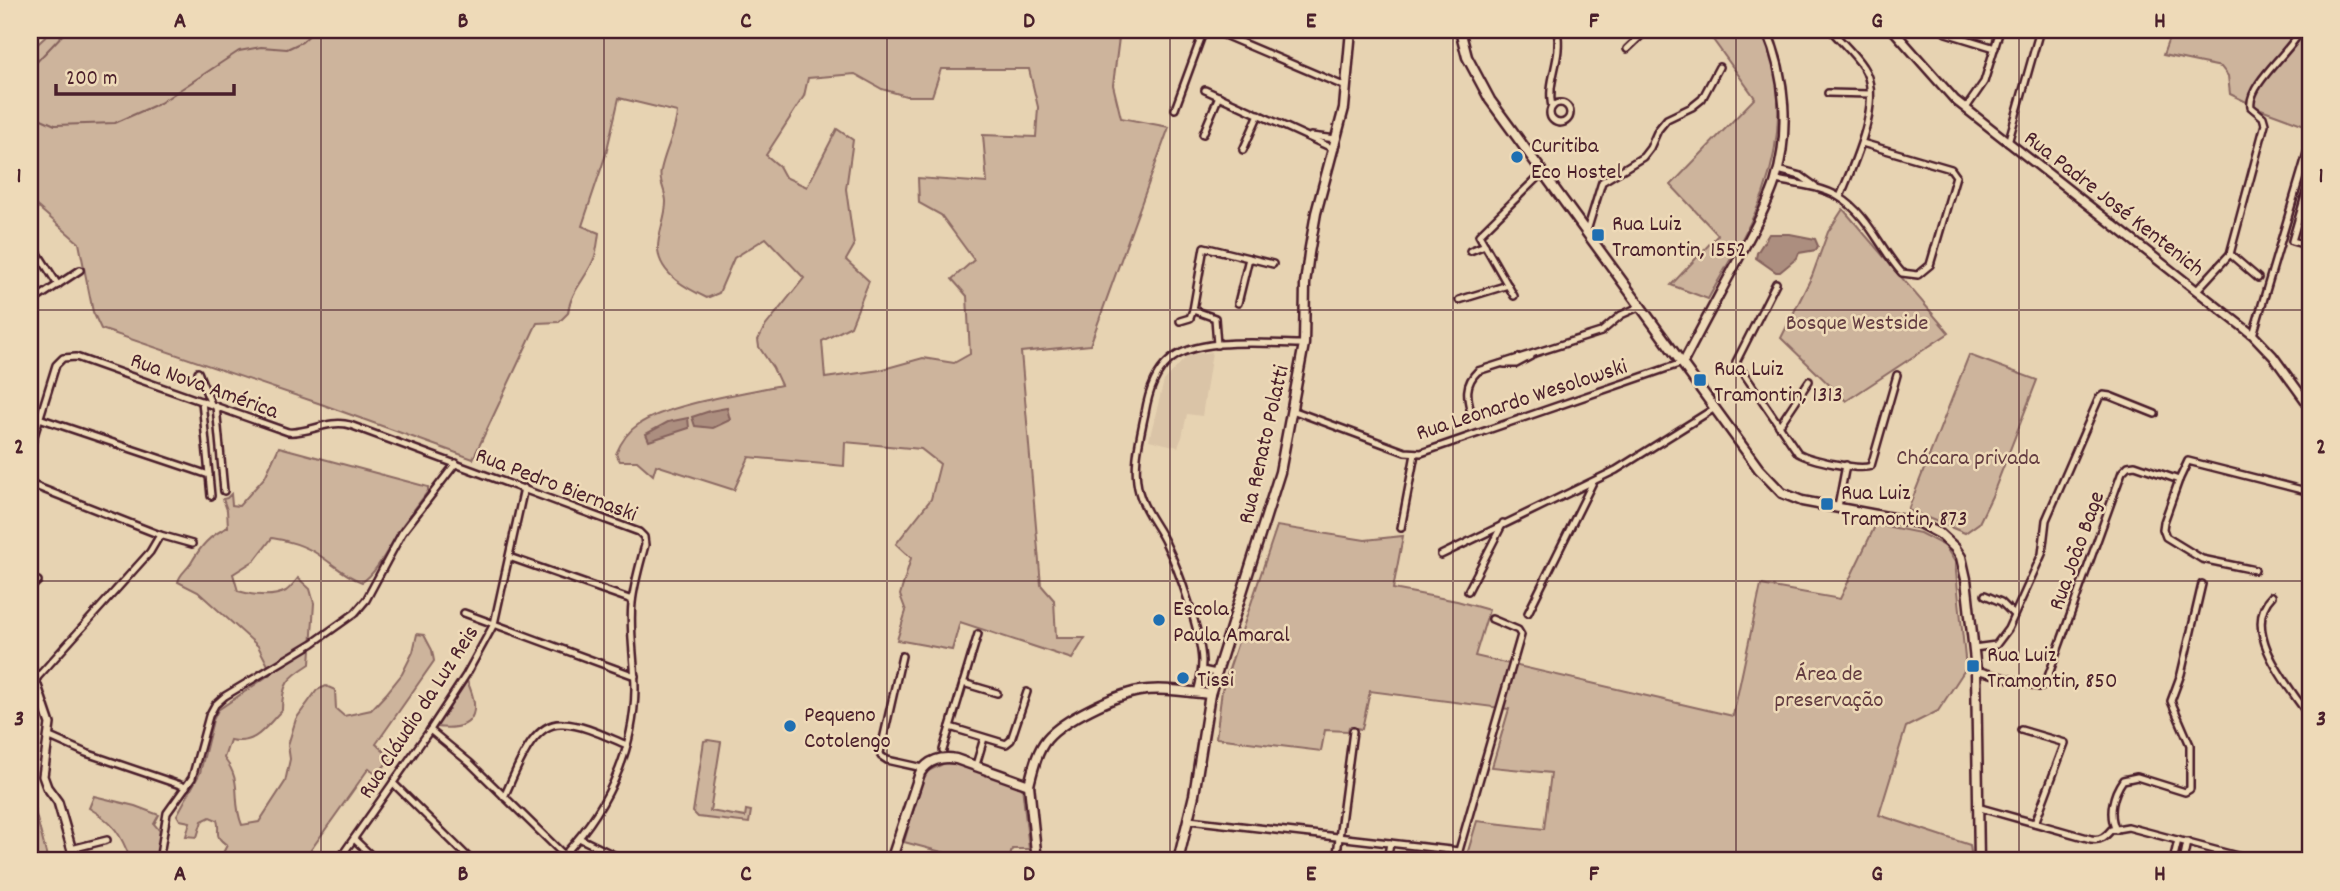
<svg xmlns="http://www.w3.org/2000/svg" width="2340" height="891" font-family="Dekko,sans-serif">
<style>
.built{fill:#dac4a7}
.green{fill:#cdb49c;stroke:#8c6a64;stroke-width:2;fill-rule:evenodd}
.water{fill:#ac8e7f;stroke:#85625d;stroke-width:2}
.lines{fill:none;stroke-linecap:round;stroke-linejoin:round}
.stream{stroke:#85625d;stroke-width:2}
.minor-casing{stroke:#4a1f2b;stroke-width:10}
.tertiary-casing{stroke:#4a1f2b;stroke-width:12}
.secondary-casing{stroke:#4a1f2b;stroke-width:13}
.minor{stroke:#eedab8;stroke-width:5}
.tertiary{stroke:#eedab8;stroke-width:7}
.secondary{stroke:#eedab8;stroke-width:8}
.grid{fill:none;stroke:#4a1f2b;stroke-width:2;stroke-opacity:0.55}
.poi-dot{fill:#1f6fb2;stroke:#eedab8;stroke-width:2.5}
.labels{text-anchor:middle;stroke-width:5;stroke-linejoin:round;paint-order:stroke}
.poi-label{font-size:23px;fill:#4a1f2b;stroke:#eedab8;text-anchor:start}
.street-label{font-size:23px;fill:#4a1f2b;stroke:#eedab8}
.park-label{font-size:23px;fill:#643d42;stroke:#eedab8}
.neatline{fill:none;stroke:#4a1f2b;stroke-width:2.5}
.grid-label{font-size:23px;text-anchor:middle;font-weight:bold;fill:#4a1f2b}
</style>
<rect width="100%" height="100%" fill="#e7d3b2"/>
<filter id="ink" filterUnits="userSpaceOnUse"><feTurbulence type="fractalNoise" baseFrequency=".0143" numOctaves="2"/><feDisplacementMap in="SourceGraphic" scale="14" xChannelSelector="R" yChannelSelector="G"/><feConvolveMatrix kernelMatrix="1 2 1 2 8 2 1 2 1" color-interpolation-filters="sRGB"/></filter>
<g filter="url(#ink)">
<polygon class="built" points="1212,352 1202,416 1187,414 1182,437 1178,447 1149,440 1164,381 1188,355"/>
<g class="green">
<path d="M53 30H1120L1113 85 1121 118 1169 127 1090 345 1021 352 1041 585 1054 600 1056 638H1085L1072 659 960 622 952 650 897 640 906 611 900 595 911 558 896 544 931 499 940 464 921 449 845 442 844 466 749 457 734 490 656 465 653 475 637 461H620L616 454C621 442 628 431 639 424 668 404 744 393 781 385L773 368 759 347 758 340 764 328 804 278 766 238 734 258 719 293 707 298C688 289 660 275 658 250 657 235 666 218 666 202 666 191 658 181 661 170 665 150 676 132 677 112L619 98 606 154 582 226 599 233C598 241 597 249 595 256 588 277 570 291 568 313L559 322 537 323 473 459 321 404 101 329 93 312 79 243 32 202H30V51ZM941 69H1029L1038 107 1036 137 983 135 987 183 918 178 919 203 941 215 974 260 952 279 967 296 970 354 954 363 923 358 880 370 825 378 822 341 851 326 869 281 846 260 854 246 846 189 853 140 837 129 807 187 785 177 779 166 766 155 804 96 808 78 855 74 882 89 906 96H932Z"/>
<path d="M1706 30H1762C1786 78 1781 144 1763 194 1749 230 1727 265 1708 299L1671 285 1718 235 1671 185 1755 98Z"/>
<polygon points="2172,30 2310,30 2310,127 2261,109 2230,94 2228,76 2221,67 2163,55"/>
<polygon points="1843,209 1949,333 1846,401 1781,338 1812,276 1828,232"/>
<polygon points="1969,355 2037,380 1992,496 1979,523 1965,533 1908,510"/>
<path d="M279 447 428 487V491C420 502 412 512 404 523 393 539 377 574 362 582 345 576 333 564 319 555 306 546 287 540 272 538L255 560 233 574 238 591C252 595 272 598 286 591 290 588 295 582 298 578L310 589 314 603 310 664C288 678 282 683 282 710 265 727 256 746 230 740L224 758C244 783 231 799 242 825L259 822 285 782 290 759 288 745 296 719 317 690 326 686 335 690 336 709 344 716 371 710 386 694 402 674 413 652 417 634 424 635 432 650 434 661 376 744 391 758 377 775 369 768 303 861H227L223 853 227 845C212 835 221 832 217 820L210 817 202 821 197 837 186 836 190 822 180 820 177 815 200 773 213 720 218 710 272 673 258 646 198 592 178 582C180 573 186 571 191 563 201 546 209 536 228 527L227 510 223 499 227 498 231 494 232 505 239 506 265 477Z"/>
<polygon points="1876,524 1920,533 1945,546 1955,562 1966,668 1938,711 1906,727 1879,815 1970,845 1972,861 1495,861 1466,858 1477,821 1544,829 1551,773 1492,767 1509,709 1370,691 1362,729 1349,727 1348,731 1325,730 1321,751 1216,738 1222,690 1277,526 1365,540 1403,536 1393,589 1457,601 1489,610 1475,656 1733,716 1761,585 1840,599"/>
<path d="M467 681C482 713 474 732 436 727Z"/>
<polygon points="708,740 721,742 710,811 745,817 746,810 751,811 749,823 698,817 693,812 704,741"/>
<polygon points="945,763 955,764 1022,786 1029,849 1012,849 1009,861 970,861 968,859 904,842 922,781 928,771"/>
<path d="M94 796 135 806 159 815 154 824 160 831 158 855 155 859 145 854 144 861H131C121 834 114 823 89 808Z"/>
<polygon points="30,797 33,803 48,861 30,861"/>
</g>
<g class="water">
<polygon points="1769,234 1790,234 1815,239 1818,246 1816,250 1799,253 1797,258 1780,272 1776,272 1756,258 1757,253"/>
<polygon points="727,408 730,420 713,428 695,426 692,417 710,411"/>
<polygon points="688,418 689,428 649,441 646,434 668,422"/>
</g>
<g class="lines">
<g class="stream">
<polyline points="30,69 67,30"/>
<polyline points="30,114 55,125 115,123 160,103 239,51 261,47 287,49 302,42 315,30"/>
</g>
<defs>
<g id="minor">
<polyline points="1212,30 1346,87"/>
<path d="M1831 30C1841 42 1854 53 1863 67 1885 99 1853 165 1840 197"/>
<polyline points="1942,30 1946,33 1995,48"/>
<polyline points="1627,49 1647,30"/>
<polyline points="1205,90 1334,149"/>
<polyline points="1828,93 1870,94"/>
<circle cx="1560" cy="113" r="10"/>
<path d="M1552 107C1546 81 1563 59 1557 30"/>
<polyline points="1966,108 1984,82 2000,30"/>
<polyline points="1175,109 1204,30"/>
<polyline points="1203,134 1219,96"/>
<polyline points="1311,136 1336,139"/>
<polyline points="2008,143 2040,30"/>
<polyline points="1243,150 1259,114"/>
<polyline points="1778,170 1801,176 1815,186"/>
<polyline points="2310,179 2292,241 2310,246"/>
<path d="M1776 180C1796 184 1821 186 1839 197 1868 214 1881 250 1902 273L1918 275 1930 265 1956 176 1951 169 1862 143"/>
<polyline points="1587,231 1602,182 1643,157 1650,148 1658,130 1667,119 1692,107 1702,99 1719,67"/>
<polyline points="30,241 58,285"/>
<polyline points="1470,251 1485,245"/>
<polyline points="2230,254 2258,278"/>
<path d="M1776 283 1736 362 1798 453C1810 460 1859 471 1871 466L1897 375"/>
<path d="M2196 291 2230 254 2265 124 2263 117 2251 107C2247 85 2291 51 2301 30"/>
<polyline points="1514,296 1479,235 1543,172"/>
<polyline points="1459,300 1508,285"/>
<polyline points="30,303 80,270"/>
<polyline points="1238,303 1249,258"/>
<polyline points="1180,321 1190,318 1193,310"/>
<polyline points="2253,335 2310,143"/>
<polyline points="1217,345 1215,318 1193,310 1204,247 1273,264"/>
<polyline points="1504,364 1516,364 1531,356"/>
<polyline points="198,372 211,404"/>
<polyline points="202,401 211,496"/>
<polyline points="216,406 224,491"/>
<polyline points="1292,410 1405,452 1421,453 1682,363"/>
<path d="M1471 413C1467 397 1464 384 1478 371L1601 332 1621 315 1641 306"/>
<polyline points="30,415 209,475"/>
<polyline points="1779,426 1809,381"/>
<path d="M30 449 56 365 63 358 76 357 288 432C309 434 328 419 350 425L639 532 644 537 645 545C640 564 634 583 632 603 629 631 635 660 635 689 634 755 604 815 558 861"/>
<polyline points="2179,480 2164,522 2163,529 2166,537 2202,559 2255,570"/>
<polyline points="30,484 160,535 192,544"/>
<polyline points="1838,507 1846,465"/>
<polyline points="1401,528 1415,454"/>
<polyline points="1441,555 1616,470 1715,408"/>
<polyline points="509,557 632,600"/>
<polyline points="30,589 38,581"/>
<polyline points="1468,591 1503,523"/>
<polyline points="1985,595 2001,602 2014,615"/>
<path d="M2272 596C2239 629 2290 689 2310 717"/>
<polyline points="464,613 635,676"/>
<polyline points="1528,613 1593,482"/>
<polyline points="1974,648 1996,645 2008,629 2042,554 2046,520 2099,398 2103,395 2110,396 2155,414"/>
<polyline points="902,656 880,753 881,756 887,760 923,768"/>
<polyline points="1202,670 1216,673"/>
<polyline points="1976,670 2039,687 2045,685 2122,472 2128,466 2135,465 2179,480 2188,461 2310,492"/>
<polyline points="36,679 150,552 160,535"/>
<polyline points="963,683 997,693"/>
<path d="M1197 693C1200 682 1202 672 1202 661 1201 633 1179 570 1166 544 1158 526 1144 512 1139 492 1132 467 1140 438 1145 413 1148 395 1154 374 1169 361 1196 336 1268 344 1304 344"/>
<polyline points="950,727 1006,744 1011,740 1027,692"/>
<polyline points="430,730 470,763 564,855"/>
<polyline points="2021,730 2065,743 2035,823"/>
<polyline points="50,737 86,753 186,787"/>
<polyline points="943,750 978,634"/>
<polyline points="976,765 984,738"/>
<polyline points="393,783 472,861"/>
<path d="M504 797C516 773 531 721 563 724 585 725 607 737 627 745"/>
<path d="M1977 807 2091 839C2101 841 2106 836 2111 830L2128 827 2256 861"/>
<polyline points="1189,820 1459,851"/>
<path d="M2116 830C2108 814 2113 794 2123 780L2137 777 2185 792 2190 789V745L2171 701 2181 674 2202 584"/>
<polyline points="579,838 626,861"/>
<polyline points="354,839 377,861"/>
<polyline points="71,849 107,840"/>
<polyline points="159,861 167,813 192,778 209,716 215,705 225,696 313,643 355,613 366,600 402,533 456,463"/>
<polyline points="338,861 430,730 466,675 494,624 524,488"/>
<polyline points="1336,861 1353,731"/>
<polyline points="1387,861 1390,843"/>
<polyline points="1456,861 1521,635 1518,630 1492,619"/>
<polyline points="2173,861 2178,840"/>
<polyline points="2183,861 2187,842"/>
</g>
<g id="tertiary">
<polyline points="1893,30 1955,100 2253,335 2273,356 2310,407"/>
<path d="M1683 363C1702 326 1722 290 1741 254 1753 230 1767 207 1775 182 1790 133 1786 76 1766 30"/>
<polyline points="30,665 50,724 43,776 47,787 58,802 75,861"/>
</g>
<g id="secondary">
<polyline points="1460,30 1467,57 1490,100 1759,469 1782,493 1802,501 1919,523 1940,534 1955,548 1961,557 1966,579 1976,670 1979,861"/>
<polyline points="1029,785 1037,861"/>
<path d="M891 861 920 773C928 760 942 756 956 759L1029 785C1033 769 1037 751 1047 739 1063 720 1115 695 1139 691 1162 687 1187 692 1210 694"/>
<polyline points="1178,861 1194,795 1210,694 1280,472 1304,344 1305,284 1309,253 1316,213 1344,108 1351,30"/>
</g>
</defs>
<use href="#minor" class="minor-casing"/>
<use href="#tertiary" class="tertiary-casing"/>
<use href="#secondary" class="secondary-casing"/>
<use href="#minor" class="minor"/>
<use href="#tertiary" class="tertiary"/>
<use href="#secondary" class="secondary"/>
</g>
</g>
<path class="grid" d="M321 30V861M604 30V861M887 30V861M1170 30V861M1453 30V861M1736 30V861M2019 30V861M30 310H2310M30 581H2310"/>
<g class="poi-dot">
<circle cx="1517" cy="157" r="7"/>
<rect x="1591" y="228" width="14" height="14" rx="3.5"/>
<rect x="1693" y="373" width="14" height="14" rx="3.5"/>
<rect x="1820" y="497" width="14" height="14" rx="3.5"/>
<circle cx="1159" cy="620" r="7"/>
<rect x="1966" y="659" width="14" height="14" rx="3.5"/>
<circle cx="1183" cy="678" r="7"/>
<circle cx="790" cy="726" r="7"/>
</g>
<g class="labels">
<g class="poi-label">
<text x="1531" y="152">Curitiba<tspan x="1531" dy="26">Eco Hostel</tspan></text>
<text x="1612" y="230">Rua Luiz<tspan x="1612" dy="26">Tramontin, 1552</tspan></text>
<text x="1714" y="375">Rua Luiz<tspan x="1714" dy="26">Tramontin, 1313</tspan></text>
<text x="1841" y="499">Rua Luiz<tspan x="1841" dy="26">Tramontin, 873</tspan></text>
<text x="1173" y="615">Escola<tspan x="1173" dy="26">Paula Amaral</tspan></text>
<text x="1987" y="661">Rua Luiz<tspan x="1987" dy="26">Tramontin, 850</tspan></text>
<text x="1197" y="686">Tissi</text>
<text x="804" y="721">Pequeno<tspan x="804" dy="26">Cotolengo</tspan></text>
</g>
<g class="street-label">
<text transform="translate(2115 202) rotate(38)" y="8">Rua Padre José Kentenich</text>
<text transform="translate(205 384) rotate(20)" y="8">Rua Nova América</text>
<text transform="translate(1521 398) rotate(-18)" y="8">Rua Leonardo Wesolowski</text>
<text transform="translate(1262 444) rotate(-77)" y="8">Rua Renato Polatti</text>
<text transform="translate(557 483) rotate(21)" y="8">Rua Pedro Biernaski</text>
<text transform="translate(2075 550) rotate(-70)" y="8">Rua João Bage</text>
<text transform="translate(417 711) rotate(-57)" y="8">Rua Cláudio da Luz Reis</text>
</g>
<g class="park-label">
<text x="1857" y="329">Bosque Westside</text>
<text x="1968" y="464">Chácara privada</text>
<text x="1829" y="680">Área de<tspan x="1829" dy="26">preservação</tspan></text>
</g>
</g>
<rect width="2340" height="891" fill="none" stroke="#eedab8" stroke-width="77"/>
<path d="M56 84v10h178v-10" fill="none" stroke="#4a1f2b" stroke-width="3.5"/>
<text x="66" y="84" font-size="21" fill="#4a1f2b" stroke="#eedab8" stroke-width="5" paint-order="stroke">200 m</text>
<rect x="38" y="38" width="2264" height="814" class="neatline"/>
<g class="grid-label">
<text x="180" y="27">A</text>
<text x="463" y="27">B</text>
<text x="746" y="27">C</text>
<text x="1029" y="27">D</text>
<text x="1311" y="27">E</text>
<text x="1594" y="27">F</text>
<text x="1877" y="27">G</text>
<text x="2160" y="27">H</text>
<text x="19" y="182">1</text>
<text x="2321" y="182">1</text>
<text x="19" y="453">2</text>
<text x="2321" y="453">2</text>
<text x="19" y="725">3</text>
<text x="2321" y="725">3</text>
<text x="180" y="880">A</text>
<text x="463" y="880">B</text>
<text x="746" y="880">C</text>
<text x="1029" y="880">D</text>
<text x="1311" y="880">E</text>
<text x="1594" y="880">F</text>
<text x="1877" y="880">G</text>
<text x="2160" y="880">H</text>
</g>
</svg>
